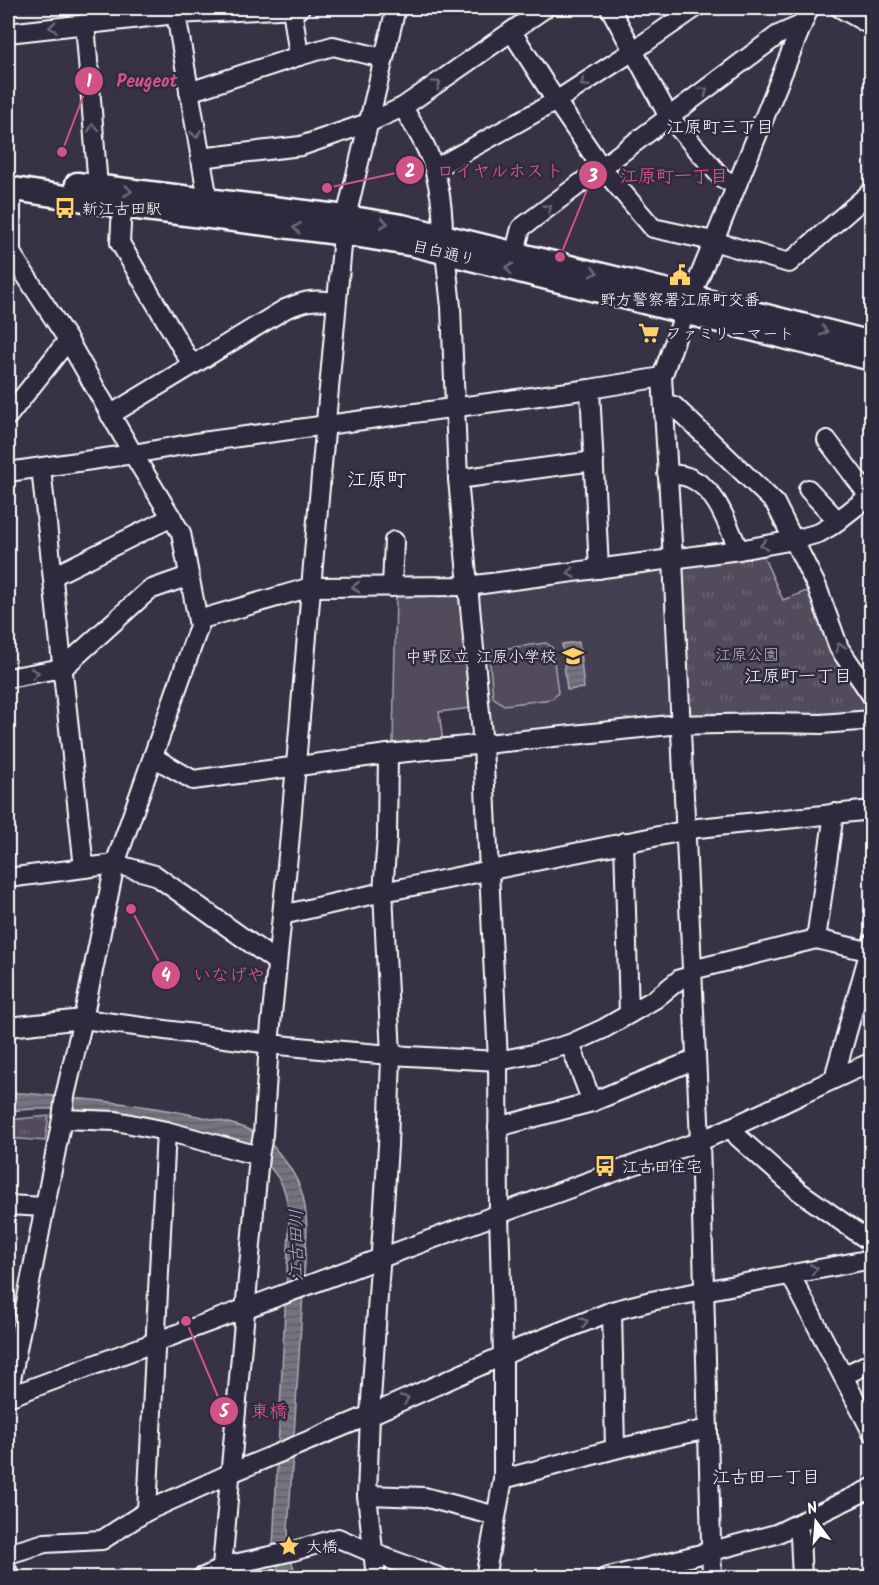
<svg xmlns="http://www.w3.org/2000/svg" width="879" height="1585" font-family="Kalam,'Klee One',sans-serif">
<style>
.built{fill:#444051}
.park{fill:url(#park-tufts);stroke:#a8a6ae;stroke-width:1.5}
.pitch{fill:#514c5c;stroke:#a8a6ae;stroke-width:1.5}
.water{fill:url(#water-rules);stroke:#adabb2;stroke-width:1.5}
.lines{fill:none;stroke-linecap:round;stroke-linejoin:round}
.minor-casing{stroke:#fff;stroke-width:22}
.major-casing{stroke:#fff;stroke-width:27}
.minor{stroke:#2f2a3d;stroke-width:18}
.major{stroke:#2f2a3d;stroke-width:22}
.oneway{stroke:#6d6a77}
.labels{text-anchor:middle;stroke-width:5;stroke-linejoin:round;paint-order:stroke}
.poi-label{font-size:16px;fill:#fff;stroke:#2f2a3d;text-anchor:start}
.street-label{font-size:16px;fill:#fff;stroke:#2f2a3d}
.park-label{font-size:16px;fill:#b9b7be;stroke:#2f2a3d}
.neighbourhood-label{font-size:18px;fill:#fff;stroke:#2f2a3d}
.water-label{font-size:18px;font-style:italic;fill:#b4b2b9;stroke:#2f2a3d}
.quarter-label{font-size:20px;fill:#fff;stroke:#2f2a3d}
.leader{fill:none;stroke:#d15284;stroke-width:2}
.callout-dot{fill:#d15284;stroke:#2f2a3d;stroke-width:2}
.mark-label{font-size:18px;text-anchor:middle;font-weight:bold;fill:#fff}
.callout-label{font-size:18px;text-anchor:middle;font-weight:bold;fill:#d15284;stroke:#2f2a3d;stroke-width:5;stroke-linejoin:round;paint-order:stroke}
</style>
<defs>
<pattern id="park-tufts" width="24" height="20" patternUnits="userSpaceOnUse" patternTransform="scale(1.5)"><rect width="24" height="20" fill="#514c5c"/><path d="M3 7l-1-3M5 7V3M7 7l1-3M15 17l-1-3M17 17v-4M19 17l1-3" fill="none" stroke="#6b6774"/></pattern>
<pattern id="water-rules" width="6" height="5" patternUnits="userSpaceOnUse" patternTransform="scale(1.5)"><rect width="6" height="5" fill="#76737f"/><path d="M0 2.5h6" fill="none" stroke="#5f5e63"/></pattern>
</defs>
<rect width="100%" height="100%" fill="#373345"/>
<filter id="ink" filterUnits="userSpaceOnUse"><feTurbulence type="fractalNoise" baseFrequency=".0167" numOctaves="2"/><feDisplacementMap in="SourceGraphic" scale="12" xChannelSelector="R" yChannelSelector="G"/><feConvolveMatrix kernelMatrix="1 2 1 2 8 2 1 2 1" color-interpolation-filters="sRGB"/></filter>
<g filter="url(#ink)">
<polygon class="built" points="658,566 664,571 668,717 489,737 477,590"/>
<g class="park">
<polygon points="760,549 783,600 812,589 830,650 871,714 687,718 679,564"/>
<polygon points="49,1116 45,1141 8,1138 8,1120"/>
</g>
<g class="pitch">
<polygon points="400,592 457,592 462,597 471,708 439,712 443,742 397,746 393,743 396,596"/>
<polygon points="546,643 552,647 558,693 552,699 504,705 493,697 489,654 493,650"/>
</g>
<g class="water">
<polygon points="579,642 584,688 567,690 562,644"/>
<path d="M8 1093C37 1092 65 1098 94 1100 131 1104 166 1109 203 1117 225 1122 248 1126 267 1140 273 1145 277 1151 282 1157 301 1181 306 1199 307 1229L288 1531 290 1557 297 1577H281L278 1569 273 1547 289 1231C289 1189 283 1178 252 1149L57 1109H34L8 1111Z"/>
</g>
<g class="lines">
<defs>
<g id="minor">
<polyline points="292,8 299,56"/>
<polyline points="610,8 669,117 722,178 735,185"/>
<polyline points="840,8 872,26"/>
<polyline points="176,14 208,200"/>
<polyline points="85,23 98,187"/>
<polyline points="512,32 556,101 602,168 653,228 713,241 789,263 872,191"/>
<polyline points="8,33 176,14 300,8"/>
<polyline points="189,92 299,56 333,46 383,58"/>
<path d="M403 107C409 118 416 129 422 140 437 168 443 203 443 235"/>
<polyline points="200,158 301,146 368,123 403,107 545,8"/>
<polyline points="434,169 556,101 633,51 695,8"/>
<polyline points="122,206 120,243 192,365"/>
<polyline points="445,252 451,307 458,479 483,745 498,1061 499,1214 503,1356 503,1479 485,1578"/>
<polyline points="515,252 521,228 778,35 801,25"/>
<polyline points="590,389 599,569"/>
<polyline points="664,403 674,406 775,503 817,587 839,648 872,696"/>
<path d="M110 415 285 309C307 300 313 299 336 302"/>
<polyline points="8,416 68,340"/>
<polyline points="827,440 869,496"/>
<polyline points="41,468 84,868"/>
<polyline points="8,472 133,454 195,443 590,389 662,377"/>
<path d="M667 473C675 475 683 475 690 478 718 490 727 525 739 550"/>
<polyline points="458,479 594,461"/>
<polyline points="808,489 838,521"/>
<polyline points="53,576 172,517"/>
<polyline points="392,587 394,541"/>
<polyline points="198,620 311,587 468,586 739,550 794,540 819,533 831,526 872,494"/>
<polyline points="8,678 63,668 149,590 189,576"/>
<polyline points="153,757 193,780 388,754 670,725 772,723 821,724 872,720"/>
<polyline points="624,842 629,1014"/>
<polyline points="8,878 115,864 155,875 277,962"/>
<polyline points="282,915 383,892 698,828 872,810"/>
<polyline points="816,939 834,813"/>
<polyline points="692,970 816,939 872,952"/>
<polyline points="8,1027 83,1019 269,1044 320,1049 391,1055 498,1061 533,1054 570,1044 603,1029 655,999 680,979 692,976"/>
<polyline points="570,1044 592,1102"/>
<polyline points="836,1077 836,1071 872,943"/>
<polyline points="62,1119 116,1121 166,1131 259,1156"/>
<polyline points="498,1127 592,1102 696,1059"/>
<polyline points="732,1128 738,1137 800,1192 872,1243"/>
<polyline points="8,1205 44,1207"/>
<polyline points="790,1274 872,1432"/>
<polyline points="612,1311 615,1449"/>
<polyline points="843,1376 872,1362"/>
<polyline points="8,1395 62,1119 65,1096 83,1019 115,864 199,626 181,533 133,454 68,340 11,253 11,189"/>
<path d="M8 1397 499 1214 700 1141C758 1117 814 1087 872 1062"/>
<polyline points="503,1479 615,1449 708,1429"/>
<polyline points="367,1495 424,1497 496,1516"/>
<polyline points="147,1511 166,1131"/>
<polyline points="797,1525 800,1536 802,1578"/>
<polyline points="8,1554 45,1543 102,1540 147,1511 231,1473 370,1415 522,1347 612,1311 651,1301 872,1259"/>
<polyline points="8,1572 10,1578"/>
<polyline points="201,1578 234,1564 293,1551 338,1538 373,1553 441,1578"/>
<polyline points="221,1578 259,1156 263,1135 269,1044 289,846 315,542 342,246 346,217 396,8"/>
<polyline points="376,1578 367,1495 370,1415 388,1146 391,1055 383,892 387,838 388,754"/>
<polyline points="605,1578 701,1554 776,1534 872,1488"/>
<polyline points="712,1578 700,1141 673,559 662,377 685,312 809,8"/>
</g>
<g id="major">
<polyline points="77,184 346,217 402,226 668,291 872,343"/>
<polyline points="8,188 122,206 354,235 415,245 872,359"/>
</g>
</defs>
<use href="#minor" class="minor-casing"/>
<use href="#major" class="major-casing"/>
<use href="#minor" class="minor"/>
<use href="#major" class="major"/>
</g>
<defs><path id="oneway-chevron" d="M-2-3.5L2.5 0L-2 3.5" fill="none" stroke-width="1.6" stroke-linecap="round" stroke-linejoin="round" transform="scale(1.5)"/></defs>
<g class="oneway">
<use href="#oneway-chevron" transform="translate(53 27) rotate(173)"/>
<use href="#oneway-chevron" transform="translate(584 83) rotate(148)"/>
<use href="#oneway-chevron" transform="translate(437 84) rotate(-35)"/>
<use href="#oneway-chevron" transform="translate(704 91) rotate(-37)"/>
<use href="#oneway-chevron" transform="translate(93 128) rotate(-95)"/>
<use href="#oneway-chevron" transform="translate(196 134) rotate(80)"/>
<use href="#oneway-chevron" transform="translate(128 191) rotate(7)"/>
<use href="#oneway-chevron" transform="translate(548 208) rotate(-37)"/>
<use href="#oneway-chevron" transform="translate(384 223) rotate(9)"/>
<use href="#oneway-chevron" transform="translate(297 228) rotate(-173)"/>
<use href="#oneway-chevron" transform="translate(509 268) rotate(-166)"/>
<use href="#oneway-chevron" transform="translate(594 272) rotate(14)"/>
<use href="#oneway-chevron" transform="translate(824 331) rotate(14)"/>
<use href="#oneway-chevron" transform="translate(764 545) rotate(169)"/>
<use href="#oneway-chevron" transform="translate(571 573) rotate(173)"/>
<use href="#oneway-chevron" transform="translate(356 587) rotate(-180)"/>
<use href="#oneway-chevron" transform="translate(840 647) rotate(-117)"/>
<use href="#oneway-chevron" transform="translate(35 673) rotate(-10)"/>
<use href="#oneway-chevron" transform="translate(814 1269) rotate(-11)"/>
<use href="#oneway-chevron" transform="translate(584 1322) rotate(-21)"/>
<use href="#oneway-chevron" transform="translate(405 1399) rotate(-24)"/>
</g>
</g>
<defs>
<symbol id="bus-bare" viewBox="-9 -9 18 18"><path d="M-5-6H5V4H4V6H2V4H-2V6H-4V4H-5ZM-3.5-4V0h7V-4ZM-3.5 1.2v1.5H-2V1.2ZM2 1.2v1.5H3.5V1.2Z" fill="#ffd166" stroke="#2f2a3d" stroke-width="2.5" paint-order="stroke"/></symbol>
<symbol id="civic-bare" viewBox="-9 -9 18 18"><path d="M-.6-6.5H3V-4.5H.6V-3L4-1V1h2V6H-6V1h2V-1L-.6-3ZM-1.2 2.5V6h2.4V2.5Z" fill="#ffd166" stroke="#2f2a3d" stroke-width="2.5" paint-order="stroke"/></symbol>
<symbol id="supermarket-bare" viewBox="-9 -9 18 18"><path d="M-6-5.5h2.5l.6 2H6L4.5 2H-2.5L-4.4-4H-6ZM-1.5 3.2a1.3 1.3 0 1 0 .1 0ZM3 3.2a1.3 1.3 0 1 0 .1 0Z" fill="#ffd166" stroke="#2f2a3d" stroke-width="2.5" paint-order="stroke"/></symbol>
<symbol id="school-bare" viewBox="-9 -9 18 18"><path d="M0-5L7-2L0 1L-7-2ZM-4 1L0 2.5L4 1V4Q0 6-4 4Z" fill="#ffd166" stroke="#2f2a3d" stroke-width="2.5" paint-order="stroke"/></symbol>
<symbol id="sight-bare" viewBox="-9 -9 18 18"><path d="M0-6L1.8-2.2L6-1.7L2.9 1.2L3.7 5.4L0 3.3L-3.7 5.4L-2.9 1.2L-6-1.7L-1.8-2.2Z" fill="#ffd166" stroke="#2f2a3d" stroke-width="2.5" paint-order="stroke"/></symbol>
</defs>
<g fill-rule="evenodd">
<use href="#bus-bare" x="50" y="193" width="30" height="30"/>
<use href="#civic-bare" x="665" y="260" width="30" height="30"/>
<use href="#supermarket-bare" x="634" y="318" width="30" height="30"/>
<use href="#school-bare" x="558" y="641" width="30" height="30"/>
<use href="#bus-bare" x="590" y="1151" width="30" height="30"/>
<use href="#sight-bare" x="274" y="1531" width="30" height="30"/>
</g>
<g class="labels">
<g class="poi-label">
<text x="82" y="214">新江古田駅</text>
<text x="680" y="305" text-anchor="middle">野方警察署江原町交番</text>
<text x="666" y="339">ファミリーマート</text>
<text x="556" y="662" text-anchor="end">中野区立 江原小学校</text>
<text x="622" y="1172">江古田住宅</text>
<text x="306" y="1552">大橋</text>
</g>
<g class="street-label">
<text transform="translate(444 252) rotate(13)" y="6">目白通り</text>
</g>
<g class="park-label">
<text x="747" y="660">江原公園</text>
</g>
<g class="neighbourhood-label">
<text x="720" y="133">江原町三丁目</text>
<text x="798" y="682">江原町一丁目</text>
<text x="766" y="1483">江古田一丁目</text>
</g>
<g class="water-label">
<text transform="translate(296 1245) rotate(-90)" y="6">江古田川</text>
</g>
<g class="quarter-label">
<text x="377" y="486">江原町</text>
</g>
</g>
<path class="leader" d="M62 152L89 81M327 188L410 170M560 257L593 175M131 909L166 975M186 1321L224 1411"/>
<g class="callout-dot">
<circle cx="62" cy="152" r="6"/>
<circle cx="327" cy="188" r="6"/>
<circle cx="560" cy="257" r="6"/>
<circle cx="131" cy="909" r="6"/>
<circle cx="186" cy="1321" r="6"/>
<circle cx="89" cy="81" r="15"/>
<circle cx="410" cy="170" r="15"/>
<circle cx="593" cy="175" r="15"/>
<circle cx="166" cy="975" r="15"/>
<circle cx="224" cy="1411" r="15"/>
</g>
<g class="mark-label">
<text x="89" y="87">1</text>
<text x="410" y="177">2</text>
<text x="593" y="182">3</text>
<text x="166" y="981">4</text>
<text x="224" y="1417">5</text>
</g>
<g class="callout-label">
<text x="147" y="87">Peugeot</text>
<text x="500" y="177">ロイヤルホスト</text>
<text x="674" y="182">江原町一丁目</text>
<text x="229" y="981">いなげや</text>
<text x="269" y="1417">東橋</text>
</g>
<rect width="879" height="1585" fill="none" stroke="#2f2a3d" stroke-width="30"/>
<rect x="15" y="15" width="849" height="1555" fill="none" stroke="#fff" stroke-width="2" filter="url(#ink)"/>
<g transform="translate(816 1522) rotate(344)" stroke="#2f2a3d" stroke-width="4.5" paint-order="stroke">
<path d="M0-4.5L10 22L0 15L-10 22Z" fill="#ffffff"/>
<text y="-9" font-size="16" font-weight="bold" text-anchor="middle" fill="#ffffff">N</text>
</g>
</svg>
